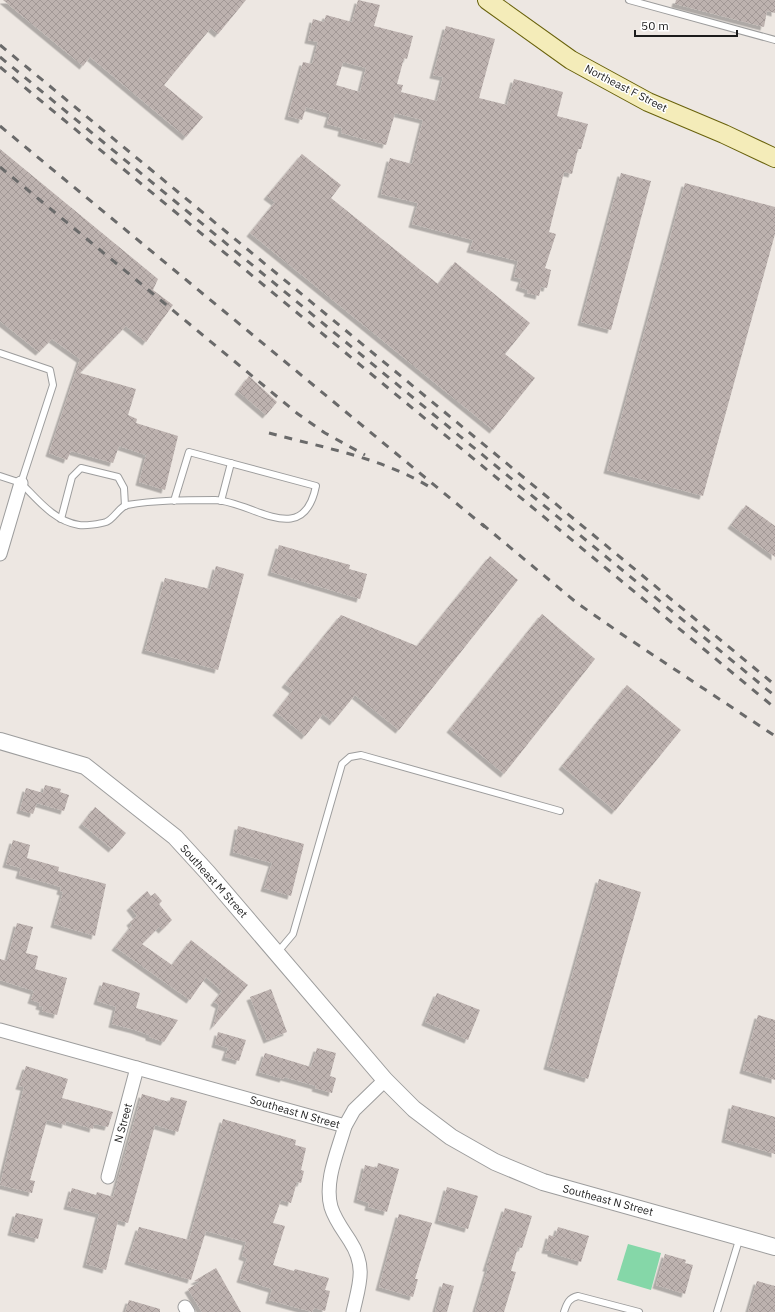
<svg xmlns="http://www.w3.org/2000/svg" width="775" height="1312" font-family="'IBM Plex Sans',sans-serif">
<style>
.pitch{fill:#85d7a8}
.building{fill:url(#building-cross-hatch);fill-rule:evenodd;filter:url(#shadow)}
.lines{fill:none;stroke-linecap:round;stroke-linejoin:round}
.service-casing{stroke:#9d9d9d;stroke-width:8}
.minor-casing{stroke:#9d9d9d;stroke-width:15}
.tertiary-casing{stroke:#9d9d9d;stroke-width:18}
.secondary-casing{stroke:#69620c;stroke-width:20}
.service{stroke:#fff;stroke-width:6}
.minor{stroke:#fff;stroke-width:13}
.tertiary{stroke:#fff;stroke-width:16}
.secondary{stroke:#f4ecb9;stroke-width:18}
.rail{stroke:#6a6a6a;stroke-width:3;stroke-dasharray:8 8;stroke-linecap:butt}
.labels{text-anchor:middle;stroke-width:3;stroke-linejoin:round;paint-order:stroke}
.street-label{font-size:11px;fill:#1c1c1c;stroke:#fff}
</style>
<defs>
<pattern id="building-cross-hatch" width="8" height="8" patternUnits="userSpaceOnUse"><rect width="8" height="8" fill="#bdb2af"/><path d="M0 0l8 8M0 8l8-8" fill="none" stroke="#a29896"/></pattern>
<filter id="shadow"><feDropShadow dx="-3.5" dy="3.5" stdDeviation="0" flood-color="#0004"/></filter>
</defs>
<rect width="100%" height="100%" fill="#ede7e2"/>
<polygon class="pitch" points="628,1244 661,1253 651,1290 617,1280"/>
<g class="building">
<polygon points="3,0 246,0 218,34 211,28 164,85 203,117 186,137 90,57 83,66"/>
<path d="M358 0 380 5 374 26 413 36 407 59 404 58 397 84 403 85 401 92 437 101 443 77 433 75 446 26 495 39 479 98 507 105 514 79 563 92 557 116 588 124 581 149H578L572 174 564 172 549 232 556 234 545 268 551 270 547 288 541 287 539 296 527 293 528 290 519 287 522 279 514 277 518 261 470 249 473 240 412 224 418 203 381 194 390 158 412 164 423 120 395 113 386 145 341 133 342 128 327 124 330 114 306 107 302 120 288 116 303 62 312 64 318 42 308 40 313 19 324 22 326 15 352 22ZM343 62 366 68 360 92 336 85Z"/>
<polygon points="676,0 775,0 775,13 767,11 764,27 675,4"/>
<polygon points="0,149 158,279 153,290 173,305 146,342 126,326 80,373 136,389 128,415 137,419 136,423 178,436 165,490 139,482 146,455 119,446 113,463 71,451 67,460 49,453 80,359 52,339 39,352 0,321"/>
<polygon points="302,154 341,185 331,198 438,284 455,262 530,323 505,354 535,378 493,430 250,233 275,202 267,196"/>
<polygon points="621,173 651,181 611,330 581,322"/>
<polygon points="685,183 775,207 775,234 703,496 607,470"/>
<polygon points="249,376 277,402 266,415 238,391"/>
<polygon points="746,505 775,526 775,557 731,525"/>
<polygon points="279,545 350,565 349,569 367,574 360,599 271,572"/>
<polygon points="490,556 518,580 399,730 355,695 333,722 323,714 305,736 276,712 293,690 285,684 341,615 417,646"/>
<polygon points="216,566 244,574 218,670 145,650 165,578 210,589"/>
<polygon points="542,614 595,659 504,774 450,729"/>
<polygon points="627,685 681,730 615,811 562,766"/>
<polygon points="45,785 61,789 60,792 69,795 64,811 37,803 33,814 20,810 26,788 43,793"/>
<polygon points="95,807 126,833 112,849 82,824"/>
<polygon points="238,826 304,844 291,896 264,888 272,863 233,852"/>
<polygon points="13,840 30,845 27,858 59,867 58,871 106,884 95,936 54,924 63,892 60,891 61,887 19,875 21,868 6,864"/>
<polygon points="599,879 641,892 588,1079 547,1066"/>
<polygon points="147,891 151,896 155,893 162,901 159,904 172,920 162,930 159,927 142,944 172,965 191,940 248,985 213,1027 219,1005 214,1002 222,991 206,977 190,1000 115,947 132,925 130,922 137,916 130,907"/>
<polygon points="17,923 33,927 26,953 38,956 35,969 67,978 57,1015 42,1011 43,1007 39,1006 40,1003 31,1000 34,991 0,980 0,959 7,961"/>
<polygon points="103,982 140,993 136,1008 178,1020 164,1042 149,1037 149,1035 135,1030 112,1024 116,1007 97,1001"/>
<polygon points="271,989 287,1032 267,1040 250,997"/>
<polygon points="437,993 480,1010 468,1040 425,1022"/>
<polygon points="758,1015 775,1020 775,1080 743,1070"/>
<polygon points="218,1032 246,1040 239,1061 225,1057 228,1048 215,1044"/>
<polygon points="317,1048 336,1053 330,1076 336,1078 332,1093 315,1088 316,1086 284,1077 283,1079 259,1072 265,1053 311,1067"/>
<polygon points="26,1066 68,1079 62,1098 113,1112 108,1127 94,1124 93,1129 66,1121 65,1125 47,1120 30,1180 35,1181 32,1193 0,1185 24,1087 19,1086"/>
<polygon points="142,1094 169,1102 171,1097 187,1101 178,1132 155,1125 128,1223 118,1220 106,1270 86,1264 99,1214 67,1206 72,1188 96,1195 97,1192 113,1197"/>
<polygon points="732,1105 775,1117 775,1154 725,1139"/>
<polygon points="223,1119 296,1140 295,1145 306,1148 301,1170 304,1171 301,1183 297,1182 291,1203 281,1200 273,1223 285,1226 273,1265 294,1271 295,1269 329,1278 325,1290 330,1291 325,1311 314,1308 312,1312 269,1300 272,1289 240,1279 247,1258 242,1256 246,1242 206,1231 191,1280 128,1261 139,1227 189,1240"/>
<polygon points="378,1163 399,1169 387,1212 368,1207 369,1203 357,1199 365,1165 377,1168"/>
<polygon points="447,1187 478,1196 468,1229 438,1220"/>
<polygon points="505,1208 532,1216 522,1248 518,1247 511,1271 516,1272 504,1312 475,1312 488,1268 486,1268"/>
<polygon points="16,1213 43,1219 38,1239 11,1232"/>
<polygon points="399,1214 432,1223 415,1279 418,1279 413,1297 379,1287"/>
<polygon points="558,1227 589,1236 581,1262 551,1253 551,1251 545,1250 549,1235 555,1237"/>
<polygon points="665,1254 686,1260 685,1263 693,1265 685,1294 656,1285"/>
<polygon points="216,1268 241,1312 202,1312 188,1289 200,1282 194,1281"/>
<polygon points="757,1281 775,1286 775,1312 748,1312"/>
<polygon points="443,1283 454,1286 447,1312 435,1312"/>
<polygon points="129,1300 160,1309 160,1312 125,1312"/>
</g>
<g class="lines">
<defs>
<g id="service">
<polyline points="629,0 775,40"/>
<polyline points="0,353 50,370 53,385 21,483 0,476"/>
<path d="M21 483C38 500 54 521 79 525 85 526 100 524 106 522 114 519 119 507 127 505 155 500 186 500 215 500 252 501 303 550 316 486L189 452 174 501"/>
<polyline points="221,501 231,463"/>
<polyline points="61,519 72,477 81,468 118,477 124,488 125,506"/>
<polyline points="277,953 293,934 342,764 350,757 361,755 560,811"/>
<path d="M564 1312C567 1303 569 1298 578 1296L639 1312"/>
<polyline points="717,1312 740,1237"/>
</g>
<g id="minor">
<polyline points="0,554 21,483"/>
<polyline points="0,1030 345,1126 354,1110 385,1080"/>
<path d="M345 1126C338 1151 324 1181 331 1207 335 1220 343 1230 350 1241 367 1267 359 1285 353 1312"/>
<polyline points="108,1177 137,1068"/>
<polyline points="185,1307 188,1312"/>
</g>
<polyline id="tertiary" points="0,741 85,766 175,837 208,873 385,1080 414,1109 451,1137 495,1162 543,1182 775,1247"/>
<polyline id="secondary" points="487,0 571,60 648,102 724,134 775,158"/>
</defs>
<use href="#service" class="service-casing"/>
<use href="#minor" class="minor-casing"/>
<use href="#tertiary" class="tertiary-casing"/>
<use href="#secondary" class="secondary-casing"/>
<use href="#service" class="service"/>
<use href="#minor" class="minor"/>
<use href="#tertiary" class="tertiary"/>
<use href="#secondary" class="secondary"/>
<g class="rail">
<polyline points="0,45 775,685"/>
<polyline points="0,57 775,696"/>
<polyline points="0,67 775,708"/>
<polyline points="0,126 485,527"/>
<polyline points="0,167 298,414 325,433 365,455"/>
<path d="M269 433C324 448 384 458 433 489"/>
<polyline points="482,524 577,603 623,635 775,736"/>
</g>
</g>
<g class="labels">
<g class="street-label">
<text transform="translate(626 88) rotate(27)" y="4">Northeast F Street</text>
<text transform="translate(214 881) rotate(48)" y="4">Southeast M Street</text>
<text transform="translate(295 1112) rotate(16)" y="4">Southeast N Street</text>
<text transform="translate(123 1123) rotate(-75)" y="4">N Street</text>
<text transform="translate(608 1200) rotate(15)" y="4">Southeast N Street</text>
</g>
</g>
<path d="M635 30v6h102v-6" fill="none" stroke="#1c1c1c" stroke-width="2"/>
<text x="641" y="30" font-size="12" fill="#1c1c1c" stroke="#ffffff" stroke-width="3" paint-order="stroke">50 m</text>
</svg>
